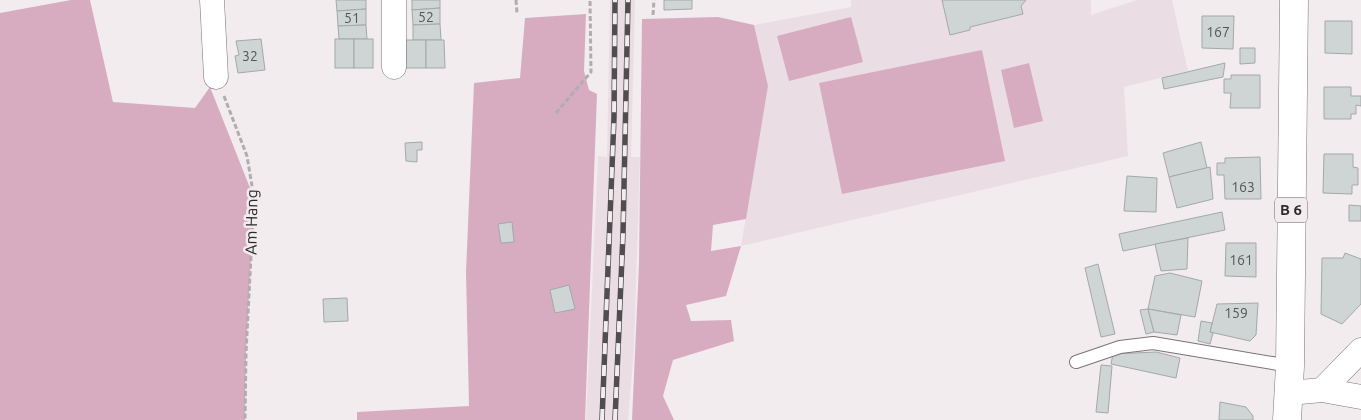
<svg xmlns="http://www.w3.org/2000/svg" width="1361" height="420" font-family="Ubuntu,sans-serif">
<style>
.built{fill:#ebdde4}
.green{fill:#d7acc1}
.building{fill:#ced5d4;stroke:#a2a9a9}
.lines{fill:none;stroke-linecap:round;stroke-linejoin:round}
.service-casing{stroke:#797477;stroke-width:14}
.minor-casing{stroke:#797477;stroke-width:25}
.primary-casing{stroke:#797477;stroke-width:29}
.path{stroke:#b1acad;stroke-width:3;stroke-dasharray:5 2.5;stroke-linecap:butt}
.service{stroke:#fff;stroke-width:12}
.minor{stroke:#fff;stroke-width:24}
.primary{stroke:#fff;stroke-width:28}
.rail-casing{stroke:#504d4e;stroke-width:5.5}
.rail{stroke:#f2ecee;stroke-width:4;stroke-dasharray:11;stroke-linecap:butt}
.labels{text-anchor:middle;stroke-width:5;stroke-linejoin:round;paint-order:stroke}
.number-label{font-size:14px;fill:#555}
.shield{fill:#f2ecee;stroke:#686466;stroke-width:1}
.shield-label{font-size:15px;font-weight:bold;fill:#2d2a2b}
.street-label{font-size:16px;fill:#2d2a2b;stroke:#f2ecee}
</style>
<rect width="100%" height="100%" fill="#f2ecee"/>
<g class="built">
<polygon points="610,0 635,0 631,157 640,157 634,349 628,420 586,420 598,156 607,157"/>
<polygon points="851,0 1091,0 1091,15 1137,0 1172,0 1188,71 1124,87 1128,156 741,246 768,86 754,25 851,7"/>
</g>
<g class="green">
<polygon points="71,0 90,0 113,102 195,108 210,87 254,198 246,353 245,420 0,420 0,13"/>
<polygon points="586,14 584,71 589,90 597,94 585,420 357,420 357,412 469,406 466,272 474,83 520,78 525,18"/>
<polygon points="718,17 754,25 768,86 746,219 713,225 711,251 741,246 726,296 686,305 691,321 731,320 734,341 673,360 663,396 674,420 632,420 639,264 642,19"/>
<polygon points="851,17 863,62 789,81 777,36"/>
<polygon points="982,50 1005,161 842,194 819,83"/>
<polygon points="1029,63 1043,121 1014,128 1001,70"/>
</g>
<g class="building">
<polygon points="336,0 366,0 366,9 337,11"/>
<polygon points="412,0 440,0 440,8 412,10"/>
<polygon points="664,0 692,0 692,9 664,10"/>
<polygon points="942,0 1026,0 1021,6 1023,14 970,27 970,30 950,35"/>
<polygon points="440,8 440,24 413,25 412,10"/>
<polygon points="366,9 366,25 338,26 337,11"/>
<polygon points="1202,16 1234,16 1233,49 1202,48"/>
<polygon points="1325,21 1352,21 1352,54 1325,53"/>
<polygon points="440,24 441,40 413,40 413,25"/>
<polygon points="366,25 367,39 339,39 338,26"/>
<polygon points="261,39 265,70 238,73 235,56 239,55 236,41"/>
<rect x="335" y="39" width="19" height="29"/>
<rect x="354" y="39" width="19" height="29"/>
<rect x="406" y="40" width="20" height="28"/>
<polygon points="426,40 444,40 445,68 426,68"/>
<polygon points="1240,48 1255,48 1255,63 1240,64"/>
<polygon points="1225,63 1223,77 1164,89 1162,78"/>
<polygon points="1231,75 1260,75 1260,108 1230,108 1231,93 1224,93 1224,79 1231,79"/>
<polygon points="1324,87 1351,87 1351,96 1361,96 1361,106 1356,105 1356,114 1351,114 1351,119 1324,119"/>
<polygon points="422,142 422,150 417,150 417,162 406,161 405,143"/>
<polygon points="1201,142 1207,168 1169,177 1163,153"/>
<polygon points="1324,154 1353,154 1353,167 1358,168 1358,185 1352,185 1352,194 1323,193"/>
<polygon points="1260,157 1261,199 1225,199 1224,175 1217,175 1217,163 1225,163 1225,158"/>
<polygon points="1210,167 1213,199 1177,208 1169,177"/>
<polygon points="1127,176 1157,178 1156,212 1124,211"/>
<polygon points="1349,205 1361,206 1361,221 1349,221"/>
<polygon points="1222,212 1225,230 1123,251 1119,234"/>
<polygon points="512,222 514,242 501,243 498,224"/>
<polygon points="1188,238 1187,269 1161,271 1155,244"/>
<polygon points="1226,243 1256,243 1256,277 1225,276"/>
<polygon points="1345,253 1361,259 1361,304 1342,324 1321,314 1322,258 1343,258"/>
<polygon points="1098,264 1115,334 1101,337 1085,268"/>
<polygon points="1170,273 1202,281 1195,317 1148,309 1155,276"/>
<polygon points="569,285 575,309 555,313 550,290"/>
<polygon points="347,298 348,321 324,322 323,299"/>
<polygon points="1258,303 1256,335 1250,341 1210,332 1217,304"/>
<polygon points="1148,309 1154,332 1146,334 1140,310"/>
<polygon points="1148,309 1181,315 1177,335 1154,332"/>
<polygon points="1201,321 1212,323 1210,332 1213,333 1210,344 1198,341"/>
<polygon points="1156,352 1180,358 1176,378 1111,364 1113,354"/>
<polygon points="1101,365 1112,366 1108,413 1096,412"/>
<polygon points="1220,402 1246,407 1253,416 1253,420 1219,420"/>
</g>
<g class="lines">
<defs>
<polyline id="service" points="1076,362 1120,347 1153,343 1290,366"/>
<g id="minor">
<polyline points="212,0 216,77"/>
<polyline points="394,0 394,67"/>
<polyline points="1322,390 1361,350"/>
<polyline points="1289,393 1322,390 1361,397"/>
</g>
<polyline id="primary" points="1287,420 1290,366 1294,0"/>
</defs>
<use href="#service" class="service-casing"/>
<use href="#minor" class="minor-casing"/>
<use href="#primary" class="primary-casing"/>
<g class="path">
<polyline points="516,0 517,13"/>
<polyline points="653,15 654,0"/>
<polyline points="224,96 247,156 254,198 246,353 245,420"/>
<polyline points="556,113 591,72 590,0"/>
</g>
<use href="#service" class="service"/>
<use href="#minor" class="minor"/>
<use href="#primary" class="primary"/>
<defs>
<g id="rail">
<polyline points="602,420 614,117 615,0"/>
<polyline points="615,420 623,234 628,0"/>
</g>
</defs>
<use href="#rail" class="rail-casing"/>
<use href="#rail" class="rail"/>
</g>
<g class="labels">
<g class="number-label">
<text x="426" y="22">52</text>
<text x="352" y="23">51</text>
<text x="1218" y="37">167</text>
<text x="250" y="61">32</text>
<text x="1243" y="192">163</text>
<text x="1241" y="265">161</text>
<text x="1236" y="318">159</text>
</g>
<rect class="shield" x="1275" y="197.5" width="32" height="25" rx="4"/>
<g class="shield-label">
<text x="1291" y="215">B 6</text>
</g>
<g class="street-label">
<text transform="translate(251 222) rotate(-89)" y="6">Am Hang</text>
</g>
</g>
</svg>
